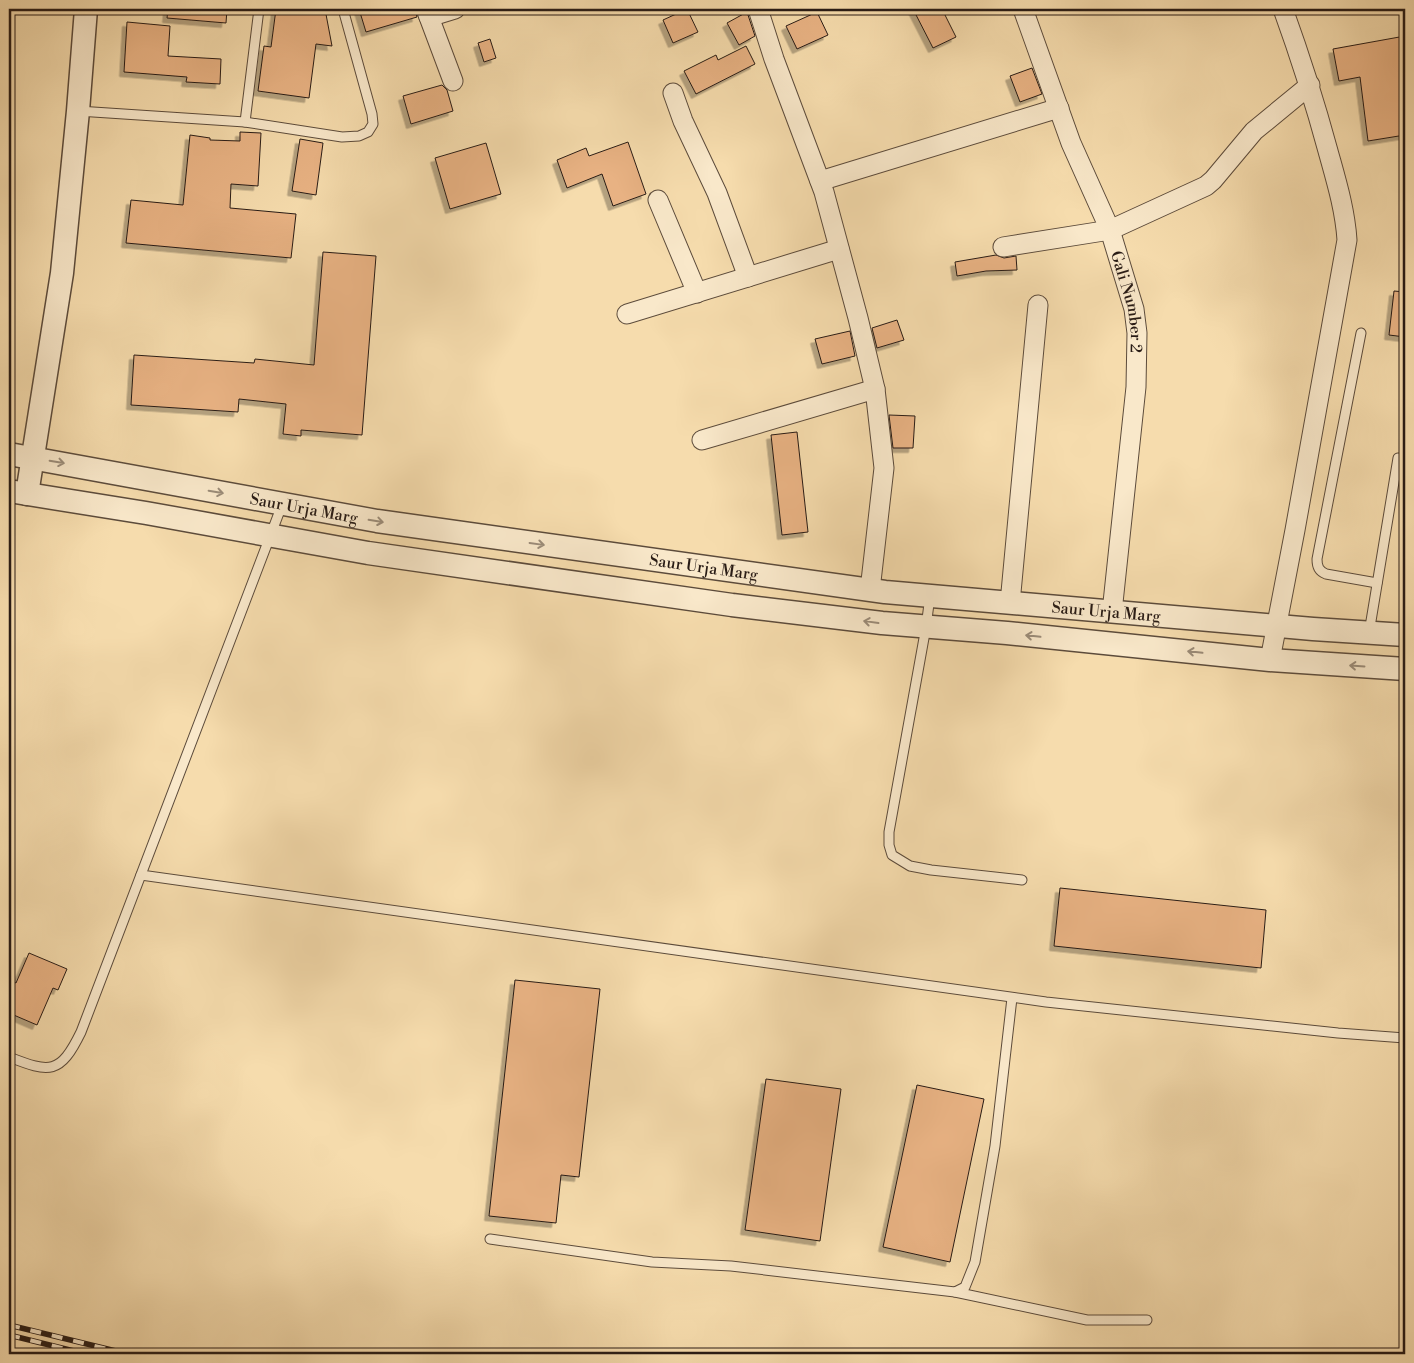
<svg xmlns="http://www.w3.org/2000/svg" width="1414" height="1363" font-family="'Libre Bodoni',serif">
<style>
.building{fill:#e8b283;stroke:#281b15;filter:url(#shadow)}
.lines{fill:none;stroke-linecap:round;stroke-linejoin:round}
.service-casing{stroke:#5c4b3b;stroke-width:11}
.minor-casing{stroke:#5c4b3b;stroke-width:21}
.tertiary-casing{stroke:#5c4b3b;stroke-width:25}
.service{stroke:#f9e8ca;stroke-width:9}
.minor{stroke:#f9e8ca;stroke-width:19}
.tertiary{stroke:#f9e8ca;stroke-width:22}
.rail-casing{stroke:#281b15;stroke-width:5.5}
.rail{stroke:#f9e8ca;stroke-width:4;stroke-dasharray:11;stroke-linecap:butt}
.oneway{stroke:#9b8c79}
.labels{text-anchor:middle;stroke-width:4;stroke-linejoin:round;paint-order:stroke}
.street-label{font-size:16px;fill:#281b15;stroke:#f9e8ca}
</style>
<defs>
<filter id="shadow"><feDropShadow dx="-4.5" dy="4.5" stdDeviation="0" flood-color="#0004"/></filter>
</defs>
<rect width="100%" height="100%" fill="#f6dcad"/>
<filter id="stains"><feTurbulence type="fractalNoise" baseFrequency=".004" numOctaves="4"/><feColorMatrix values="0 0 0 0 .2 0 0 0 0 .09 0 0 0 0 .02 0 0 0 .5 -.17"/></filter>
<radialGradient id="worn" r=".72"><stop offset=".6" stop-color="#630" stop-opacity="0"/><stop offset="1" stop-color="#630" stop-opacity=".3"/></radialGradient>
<g class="building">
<polygon points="168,9 227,9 226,23 167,18"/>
<polygon points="276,9 325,9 332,46 316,44 309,98 258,91 264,46 271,47"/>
<polygon points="359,9 415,9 417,17 366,32"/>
<polygon points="687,9 698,32 673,43 663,20"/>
<polygon points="913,9 942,9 956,37 933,48"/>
<polygon points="747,12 755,36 739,45 727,23"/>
<polygon points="817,12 828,35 797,49 786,26"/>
<polygon points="127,22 170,26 168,56 221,59 220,84 186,82 187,77 124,72"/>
<polygon points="1405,36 1405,135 1368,141 1360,77 1339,81 1333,49"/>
<polygon points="490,39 496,58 484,62 478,43"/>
<polygon points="746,46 755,64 696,94 684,71 716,55 718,60"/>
<polygon points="1032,68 1042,94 1020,102 1010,76"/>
<polygon points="442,85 447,90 453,111 411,124 403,96"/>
<polygon points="240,132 261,133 258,186 231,184 230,208 296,214 291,258 126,243 131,200 183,205 190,135 210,138 210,140 240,141"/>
<polygon points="300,139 323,143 316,195 292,191"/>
<polygon points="628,142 646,194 613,206 602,174 567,188 557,160 586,148 589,156"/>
<polygon points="486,143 501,194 450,209 435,158"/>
<polygon points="323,252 376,256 362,435 301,430 301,436 283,434 286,404 239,399 238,412 131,405 134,355 254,363 255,359 314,365"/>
<polygon points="996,255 1004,258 1016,256 1017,270 986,271 957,276 955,262"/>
<polygon points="1394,291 1405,292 1405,337 1389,335"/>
<polygon points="897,320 904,340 877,348 872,328"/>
<polygon points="850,331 855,356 822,364 815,339"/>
<polygon points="889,415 915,416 913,448 893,448"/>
<polygon points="797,432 808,532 782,535 771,435"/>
<polygon points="1060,888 1266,910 1261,968 1054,946"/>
<polygon points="29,953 67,969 58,990 53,988 37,1025 9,1013 9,980 16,983"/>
<polygon points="515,980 600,989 579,1177 561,1175 556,1223 489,1216"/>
<polygon points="766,1079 841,1089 820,1241 745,1230"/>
<polygon points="917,1085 984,1099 950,1262 883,1247"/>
</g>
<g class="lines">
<defs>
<g id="service">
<polyline points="78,111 245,122 342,137 359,136 368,132 373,124 372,114 343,9"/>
<polyline points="245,122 259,9"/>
<path d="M1361 333 1317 559C1317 567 1319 571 1326 574L1377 583"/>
<polyline points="930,596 926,627 889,832 889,845 892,855 910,866 931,870 1022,880"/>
<polyline points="1369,633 1398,458"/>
<polyline points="141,875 1046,1002 1338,1033 1405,1038"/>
<path d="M9 1057C50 1073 60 1075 81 1032L282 505"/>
<polyline points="490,1239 652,1262 731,1266 955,1292 965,1287 975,1262 995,1146 1012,998"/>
<polyline points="955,1292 1087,1320 1147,1320"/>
</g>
<g id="minor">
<polyline points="426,9 453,81"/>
<polyline points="758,9 774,59 824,192 858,318 875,389 884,468 870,590"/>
<path id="s1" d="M1023 9 1071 143 1110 230 1134 309 1137 333 1136 387 1112 612"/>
<polyline points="429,17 455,9"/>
<polyline points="673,93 683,121 717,193 748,277"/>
<polyline points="820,181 1059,108"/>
<polyline points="658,200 697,293"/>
<polyline points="1003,247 1110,230 1206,186 1213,180 1254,131 1310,85"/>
<polyline points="627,314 839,249"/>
<polyline points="702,440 875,389"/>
<polyline points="1010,603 1038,305"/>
<path d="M1270 660 1295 530 1347 240C1345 209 1336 180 1328 151 1315 103 1300 56 1283 9"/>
</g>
<g id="tertiary">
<path id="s2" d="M9 454 377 521 885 592 1313 629 1405 635"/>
<polyline points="9,491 146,513 368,553 732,605 882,623 1007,633 1270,660 1405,669"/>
<polyline points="27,494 62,273 78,111 86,9"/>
</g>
</defs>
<use href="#service" class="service-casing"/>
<use href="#minor" class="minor-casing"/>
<use href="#tertiary" class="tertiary-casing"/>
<use href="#service" class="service"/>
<use href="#minor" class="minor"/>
<use href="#tertiary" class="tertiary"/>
<defs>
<g id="rail">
<polyline points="9,1325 128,1354"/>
<polyline points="9,1335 86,1354"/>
</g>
</defs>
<use href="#rail" class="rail-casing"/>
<use href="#rail" class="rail"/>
</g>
<defs><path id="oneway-shaft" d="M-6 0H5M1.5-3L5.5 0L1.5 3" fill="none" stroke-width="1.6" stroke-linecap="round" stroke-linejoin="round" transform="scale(1.25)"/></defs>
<g class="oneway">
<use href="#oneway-shaft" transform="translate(57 462) rotate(10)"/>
<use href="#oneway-shaft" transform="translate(216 492) rotate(10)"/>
<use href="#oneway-shaft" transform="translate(376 521) rotate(9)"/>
<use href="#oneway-shaft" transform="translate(537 544) rotate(8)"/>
<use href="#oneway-shaft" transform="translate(871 622) rotate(-172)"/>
<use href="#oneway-shaft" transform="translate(1033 636) rotate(-174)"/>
<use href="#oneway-shaft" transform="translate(1195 652) rotate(-174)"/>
<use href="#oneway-shaft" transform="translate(1357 666) rotate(-176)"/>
</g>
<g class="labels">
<g class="street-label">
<text dy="6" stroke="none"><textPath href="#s1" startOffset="312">Gali Number 2</textPath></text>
<text dy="6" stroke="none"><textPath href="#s2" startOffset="300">Saur Urja Marg</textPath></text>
<text dy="6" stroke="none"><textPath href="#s2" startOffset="704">Saur Urja Marg</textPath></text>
<text dy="6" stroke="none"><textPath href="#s2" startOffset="1109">Saur Urja Marg</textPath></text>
</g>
</g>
<rect width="1414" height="1363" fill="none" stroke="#f6dcad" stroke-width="30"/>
<rect x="10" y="10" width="1394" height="1343" fill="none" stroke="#281b15" stroke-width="2.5"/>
<rect x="15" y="15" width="1384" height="1333" fill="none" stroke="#281b15"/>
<rect width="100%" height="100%" filter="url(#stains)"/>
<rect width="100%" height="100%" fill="url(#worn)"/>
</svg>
